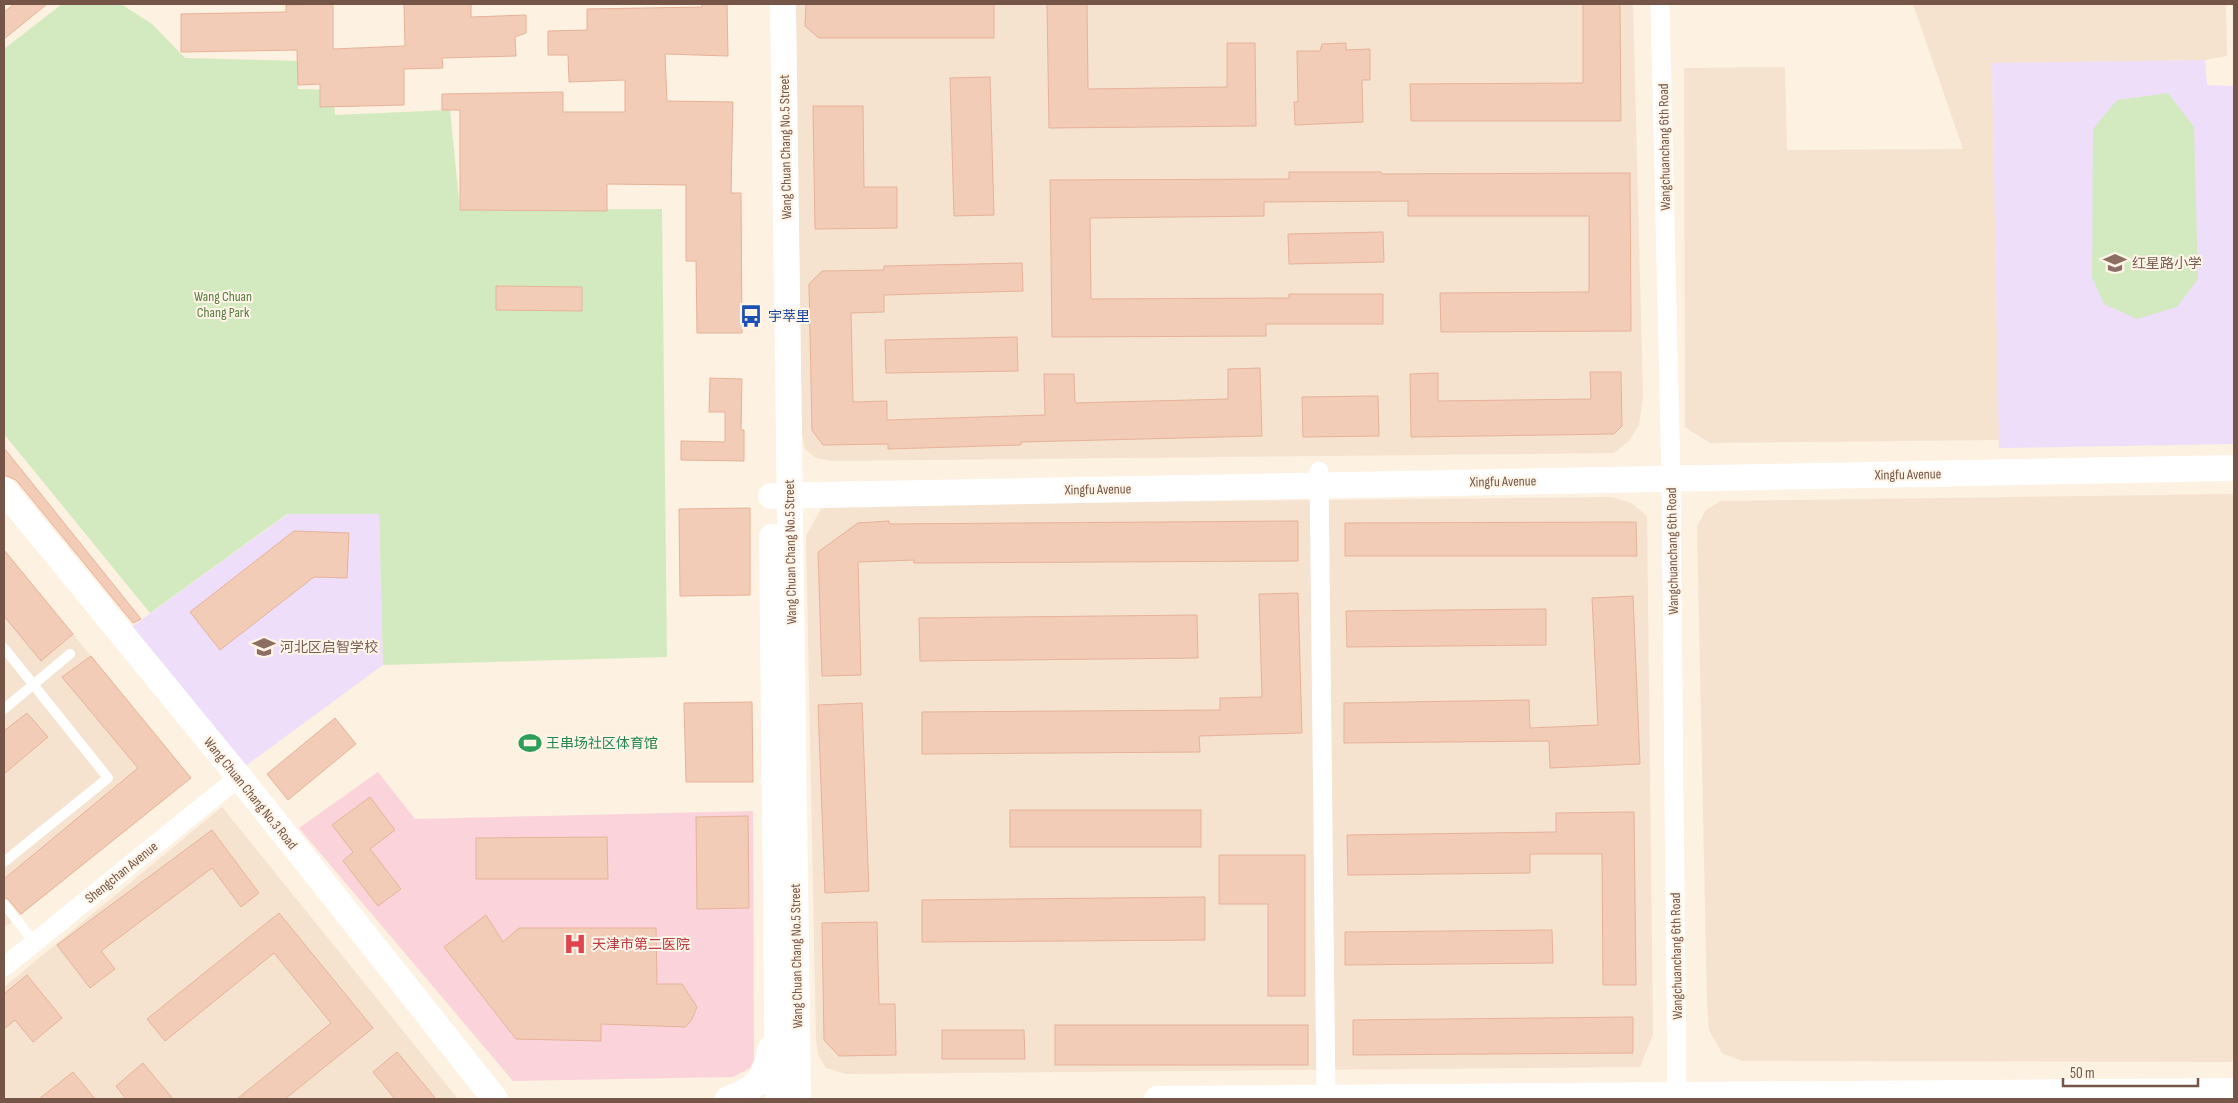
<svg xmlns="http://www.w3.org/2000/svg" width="2238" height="1103" font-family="'Sofia Sans Condensed','Noto Sans SC',sans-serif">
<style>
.residential{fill:#f5e2cf}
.education{fill:#eedef9}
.medical{fill:#fbd4db}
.green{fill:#d3eac0}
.building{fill:#f3ccb8;stroke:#e6b298}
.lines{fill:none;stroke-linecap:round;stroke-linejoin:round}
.lane{stroke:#fff;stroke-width:10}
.street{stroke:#fff;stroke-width:19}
.secondary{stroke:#fff;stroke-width:26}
.labels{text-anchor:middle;stroke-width:4;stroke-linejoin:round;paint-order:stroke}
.street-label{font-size:14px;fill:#755547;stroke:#fff5e8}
.education-label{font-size:14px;fill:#785e54;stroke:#fff5e8;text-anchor:start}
.park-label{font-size:14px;fill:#547b3f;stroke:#fff5e8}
.transit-label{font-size:14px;fill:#164399;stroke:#fff5e8;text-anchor:start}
.leisure-label{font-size:14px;fill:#27864d;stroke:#fff5e8;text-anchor:start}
.health-label{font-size:14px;fill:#be3a42;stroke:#fff5e8;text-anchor:start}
</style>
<rect width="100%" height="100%" fill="#fdf1e1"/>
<g class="residential">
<polygon points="795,4 1633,4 1643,397 1639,425 1629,441 1614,453 832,461 816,458 805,449 802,434"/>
<polygon points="1913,4 2226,4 2227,56 2205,60 1992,63 1999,440 1710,443 1685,427 1684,68 1785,67 1787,150 1963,149"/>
<polygon points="2234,494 2234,1062 1742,1061 1722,1053 1709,1030 1707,1001 1697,526 1706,510 1720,501"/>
<polygon points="1612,497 1631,503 1647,516 1653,1035 1640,1067 846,1074 826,1068 818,1055 816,1039 806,536 821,509 842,505"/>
<polygon points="4,550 191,778 4,928"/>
<polygon points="222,807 458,1099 4,1099 4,987"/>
</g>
<g class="education">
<polygon points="2205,60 2207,85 2234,86 2234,444 1999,448 1992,63"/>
<polygon points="288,514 379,514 383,665 244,767 130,628"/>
</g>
<polygon class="medical" points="378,772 415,819 753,811 754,1060 750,1068 733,1077 513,1081 299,828"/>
<g class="green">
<polygon points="62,4 121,4 152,24 185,58 299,61 298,89 333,90 335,115 450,110 460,210 662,209 667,657 383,665 379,514 287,514 150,613 4,434 4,49"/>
<polygon points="2168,93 2194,127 2198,279 2177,307 2137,319 2104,304 2092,277 2093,129 2117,100"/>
</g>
<g class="building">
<polygon points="14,4 47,4 4,39 4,12"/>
<polygon points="333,4 333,49 405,46 404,4 471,4 471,17 526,15 526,33 515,37 516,56 442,58 443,68 404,69 404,105 320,107 320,84 298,85 297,50 181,52 181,14 286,12 286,5"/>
<polygon points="702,4 727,4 728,56 665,54 667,101 733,102 731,193 741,193 742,333 697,333 696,261 686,261 686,185 607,184 607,211 460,210 460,110 442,110 442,94 563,92 563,112 625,112 625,80 569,82 568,55 548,55 548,31 587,30 587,9 702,7"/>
<polygon points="806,4 994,4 994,38 819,38 805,26"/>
<polygon points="1047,4 1087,4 1088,89 1227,87 1227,43 1255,43 1256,126 1049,128"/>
<polygon points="1583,4 1620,4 1621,121 1411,121 1410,84 1583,83"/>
<polygon points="1346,43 1346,50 1370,49 1370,80 1362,80 1363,122 1295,125 1294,102 1298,102 1297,51 1320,51 1322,44"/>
<polygon points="990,77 994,215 954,216 950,78"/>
<polygon points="813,106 863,106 864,187 897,187 897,228 815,229"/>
<polygon points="1289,172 1381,172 1381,174 1630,173 1631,331 1441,332 1440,293 1589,292 1589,216 1408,216 1408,201 1264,202 1264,216 1090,218 1091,299 1289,298 1289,294 1383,294 1383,324 1266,324 1266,336 1052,337 1050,180 1289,179"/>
<polygon points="1383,232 1384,262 1289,264 1288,234"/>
<polygon points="1022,263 1023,291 884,295 884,312 851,313 853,402 887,401 887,420 1045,415 1044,374 1074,374 1075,403 1228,399 1228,369 1260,368 1262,436 1021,442 1021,445 888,449 888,444 823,445 812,430 809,284 822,271 884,270 884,266"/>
<polygon points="496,286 582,287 582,311 496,310"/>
<polygon points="1017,337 1018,371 886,373 885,340"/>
<polygon points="1590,372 1621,372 1622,426 1614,434 1411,437 1410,374 1438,373 1438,401 1591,399"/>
<polygon points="710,378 742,379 741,430 744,430 744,461 681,460 681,441 725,442 725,412 709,412"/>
<polygon points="1378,396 1379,436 1303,437 1302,397"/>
<polygon points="4,448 141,619 133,623 16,480 4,475"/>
<polygon points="750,508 750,595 680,596 679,509"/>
<polygon points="889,521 889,524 1298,521 1298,561 914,563 914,560 858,562 861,675 822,676 818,552 858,523"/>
<polygon points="1636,522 1637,556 1345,556 1345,523"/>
<polygon points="294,531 349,533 347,578 314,577 220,650 190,612"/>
<polygon points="4,550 73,634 41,661 4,616"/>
<polygon points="1298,593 1302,733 1199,736 1200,752 922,754 922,712 1220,710 1220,698 1262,697 1259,594"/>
<polygon points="1633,596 1640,764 1550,768 1549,741 1344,743 1344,703 1529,700 1530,728 1598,725 1592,598"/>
<polygon points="1546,609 1546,645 1347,647 1346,611"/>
<polygon points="1197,615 1198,658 920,661 919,618"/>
<polygon points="91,656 191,778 21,914 9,900 4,897 4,879 138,768 62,677"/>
<polygon points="752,702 753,782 686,782 684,703"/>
<polygon points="862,703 869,891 825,893 818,705"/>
<polygon points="27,713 48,737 4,774 4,731"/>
<polygon points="335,718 356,744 288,800 267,774"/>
<polygon points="370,797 395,830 370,849 401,889 378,906 343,861 353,852 332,825"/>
<rect x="1010" y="810" width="191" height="37"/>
<polygon points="1634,812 1636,985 1603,985 1602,854 1530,854 1530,873 1348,875 1347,835 1556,832 1556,813"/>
<polygon points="748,816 749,908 697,909 696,817"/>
<polygon points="212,830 259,893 241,907 212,868 101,951 115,969 90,988 57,945"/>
<polygon points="607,837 608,879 476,879 476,838"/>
<polygon points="1219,855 1305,855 1305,996 1268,996 1268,904 1219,904"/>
<polygon points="1205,897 1205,940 922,942 922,900"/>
<polygon points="279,913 373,1028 285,1099 237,1099 331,1023 274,953 165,1041 147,1019"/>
<polygon points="486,915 503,942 519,928 656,928 657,984 682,984 697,1007 691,1021 685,1027 601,1024 601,1041 516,1039 444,947"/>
<polygon points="877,922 879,1004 895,1004 896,1055 839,1056 824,1040 822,923"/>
<polygon points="1552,930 1553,963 1345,965 1345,932"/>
<polygon points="27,975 62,1018 33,1042 15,1020 4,1029 4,994"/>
<polygon points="1633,1017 1633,1053 1353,1055 1353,1020"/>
<rect x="1055" y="1025" width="253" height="40"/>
<polygon points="942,1030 1024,1030 1025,1059 942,1059"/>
<polygon points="397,1052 436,1099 395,1099 373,1072"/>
<polygon points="143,1063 173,1099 126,1099 116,1086"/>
<polygon points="73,1072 95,1099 39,1099"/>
</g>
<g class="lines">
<g class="lane">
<polyline points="4,648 108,778 4,862"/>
<polyline points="4,709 70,654"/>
<polyline points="4,904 34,942"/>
</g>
<g class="street">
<polyline points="1660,4 1671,478 1677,1099"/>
<polyline points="1319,471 1326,1099"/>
<polyline points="4,967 239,777"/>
</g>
<g class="secondary">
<polyline points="783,4 798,1099"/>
<polyline points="4,490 244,783 495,1099"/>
<polyline points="771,496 2234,468"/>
<polyline points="772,537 778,1099"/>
<path d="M728 1099C758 1089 765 1078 771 1048"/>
<polyline points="1157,1099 2234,1091"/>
</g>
</g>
<defs>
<symbol id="school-bare" viewBox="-9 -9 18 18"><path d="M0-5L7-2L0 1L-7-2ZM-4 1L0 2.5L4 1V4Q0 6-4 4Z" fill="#8d6e63" stroke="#fff5e8" stroke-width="2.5" paint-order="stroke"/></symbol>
<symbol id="bus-bare" viewBox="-9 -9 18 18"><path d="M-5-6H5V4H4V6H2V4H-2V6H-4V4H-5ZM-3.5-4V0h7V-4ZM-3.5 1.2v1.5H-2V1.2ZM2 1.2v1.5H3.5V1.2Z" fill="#1a4fb4" stroke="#fff5e8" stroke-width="2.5" paint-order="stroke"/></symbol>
<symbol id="stadium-bare" viewBox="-9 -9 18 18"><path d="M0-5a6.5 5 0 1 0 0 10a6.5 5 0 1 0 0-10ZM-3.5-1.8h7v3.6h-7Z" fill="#2e9e5b" stroke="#fff5e8" stroke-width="2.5" paint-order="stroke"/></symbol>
<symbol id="hospital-bare" viewBox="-9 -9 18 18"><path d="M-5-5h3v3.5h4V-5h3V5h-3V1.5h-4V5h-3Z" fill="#e0444e" stroke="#fff5e8" stroke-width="2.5" paint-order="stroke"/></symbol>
</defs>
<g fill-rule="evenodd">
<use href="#school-bare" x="2099" y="247" width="32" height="32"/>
<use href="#bus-bare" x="735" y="300" width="32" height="32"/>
<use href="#school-bare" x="248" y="631" width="32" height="32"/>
<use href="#stadium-bare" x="514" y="727" width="32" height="32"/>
<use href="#hospital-bare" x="559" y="928" width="32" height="32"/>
</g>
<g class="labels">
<g class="street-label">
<text transform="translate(785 147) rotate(-91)" y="5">Wang Chuan Chang No.5 Street</text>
<text transform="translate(1664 147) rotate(-91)" y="5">Wangchuanchang 6th Road</text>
<text transform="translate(1908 474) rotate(-1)" y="5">Xingfu Avenue</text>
<text transform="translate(1503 481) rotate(-1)" y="5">Xingfu Avenue</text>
<text transform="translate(1098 489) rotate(-1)" y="5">Xingfu Avenue</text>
<text transform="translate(1672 551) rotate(-91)" y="5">Wangchuanchang 6th Road</text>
<text transform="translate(790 552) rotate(-91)" y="5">Wang Chuan Chang No.5 Street</text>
<text transform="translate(251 793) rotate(51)" y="5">Wang Chuan Chang No.3 Road</text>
<text transform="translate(121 872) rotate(-39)" y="5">Shengchan Avenue</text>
<text transform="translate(796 956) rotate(-91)" y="5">Wang Chuan Chang No.5 Street</text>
<text transform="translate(1676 956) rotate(-91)" y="5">Wangchuanchang 6th Road</text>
</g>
<g class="education-label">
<text x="2132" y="268">红星路小学</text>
<text x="280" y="652">河北区启智学校</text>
</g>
<g class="park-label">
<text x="223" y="301">Wang Chuan<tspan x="223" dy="16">Chang Park</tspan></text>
</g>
<g class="transit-label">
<text x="768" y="321">宇萃里</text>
</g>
<g class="leisure-label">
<text x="546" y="748">王串场社区体育馆</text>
</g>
<g class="health-label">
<text x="592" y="949">天津市第二医院</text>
</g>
</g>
<rect width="2238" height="1103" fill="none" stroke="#755547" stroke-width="10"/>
<path d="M2063 1078v8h135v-8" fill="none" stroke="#755547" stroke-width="2.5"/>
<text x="2070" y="1078" font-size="15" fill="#755547" stroke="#fff5e8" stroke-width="4" paint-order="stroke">50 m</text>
</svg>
